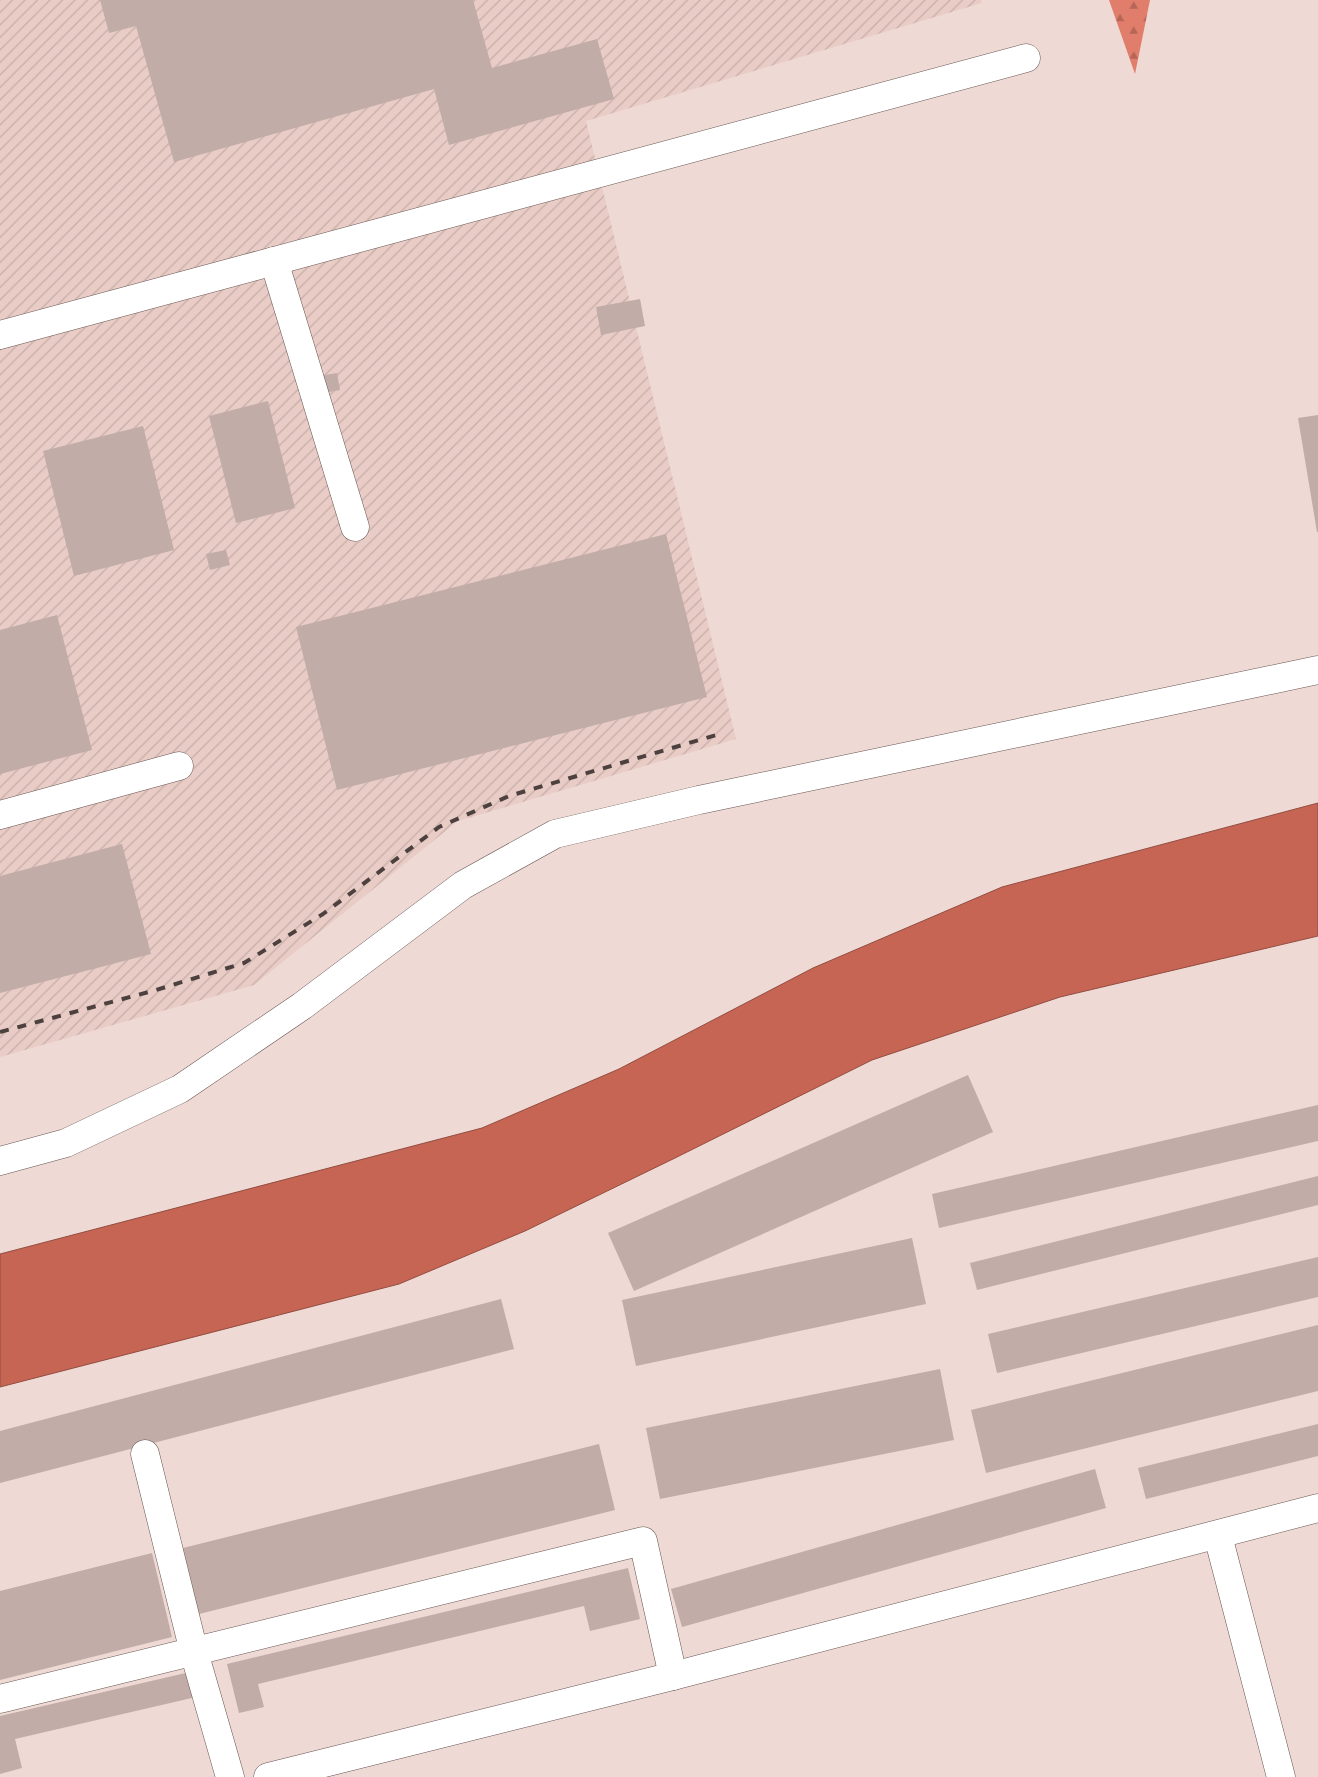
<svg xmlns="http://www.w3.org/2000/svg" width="1318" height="1777" font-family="Raleway,sans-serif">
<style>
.industrial{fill:url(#industrial-furrows)}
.forest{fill:url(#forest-firs)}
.water{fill:#c66554;stroke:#934d40}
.building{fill:#c1aca8}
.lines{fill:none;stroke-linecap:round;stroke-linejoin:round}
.minor-casing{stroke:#685652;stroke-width:29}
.minor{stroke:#fff;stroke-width:28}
.rail{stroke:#4c413f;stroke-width:4;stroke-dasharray:9 9;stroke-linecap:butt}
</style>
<defs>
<pattern id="industrial-furrows" width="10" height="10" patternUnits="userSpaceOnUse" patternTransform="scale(1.25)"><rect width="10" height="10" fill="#e9ccc5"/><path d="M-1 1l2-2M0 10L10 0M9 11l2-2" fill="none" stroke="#c7aea8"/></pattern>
<pattern id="forest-firs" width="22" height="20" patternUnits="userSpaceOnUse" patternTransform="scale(1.25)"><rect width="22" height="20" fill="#e17d6b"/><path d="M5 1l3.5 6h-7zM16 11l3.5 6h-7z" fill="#b66557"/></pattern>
</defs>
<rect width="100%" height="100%" fill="#eed9d4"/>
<polygon class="industrial" points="0,0 981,0 982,3 586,121 736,739 458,821 254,985 0,1057"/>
<polygon class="forest" points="1109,0 1150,0 1135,74"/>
<polygon class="water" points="1318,803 1318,936 1060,997 872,1060 675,1158 525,1231 399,1284 0,1387 0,1254 482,1128 619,1069 813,968 1002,887"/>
<g class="building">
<polygon points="100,0 473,0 492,68 597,39 614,99 449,145 434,89 174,162 136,26 109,33"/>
<polygon points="640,299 645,326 601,335 596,307"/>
<polygon points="337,373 340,390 324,393 320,376"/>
<polygon points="268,401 295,508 236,523 209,416"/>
<polygon points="1318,415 1318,532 1317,532 1298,418"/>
<polygon points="143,426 174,550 74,576 43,451"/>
<polygon points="666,534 707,697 337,790 296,627"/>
<polygon points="226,550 230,565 210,570 206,554"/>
<polygon points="57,615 92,750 0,774 0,630"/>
<polygon points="122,844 151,954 0,993 0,876"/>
<polygon points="968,1075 993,1132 634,1291 608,1233"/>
<polygon points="1318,1105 1318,1141 939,1228 932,1194"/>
<polygon points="1318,1176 1318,1205 977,1290 970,1263"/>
<polygon points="912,1238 926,1304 636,1366 622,1300"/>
<polygon points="1318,1257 1318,1297 997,1373 988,1334"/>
<polygon points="501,1299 514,1349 0,1483 0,1431"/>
<polygon points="1318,1325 1318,1391 986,1473 971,1410"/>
<polygon points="940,1369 954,1440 660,1499 646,1428"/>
<polygon points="1318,1424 1318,1456 1146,1499 1138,1468"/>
<polygon points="599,1444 615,1510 199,1614 183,1548"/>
<polygon points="1095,1469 1106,1508 682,1627 671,1589"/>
<polygon points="152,1553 172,1637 0,1680 0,1591"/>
<polygon points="628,1568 640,1619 590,1631 584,1606 258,1684 264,1707 239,1713 227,1664"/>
<polygon points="190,1672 196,1697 15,1739 22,1768 0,1774 0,1716"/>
</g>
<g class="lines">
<defs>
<g id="minor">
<polyline points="274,261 355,527"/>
<polyline points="0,335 1026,58"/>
<polyline points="0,815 179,766"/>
<polyline points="0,1161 66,1143 180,1089 302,1006 463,885 555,834 699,800 1318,670"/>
<polyline points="145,1454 194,1652 230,1777"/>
<polyline points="1218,1536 1281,1777"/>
<polyline points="0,1699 643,1541 673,1676"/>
<polyline points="268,1777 673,1676 1318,1508"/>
</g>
</defs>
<use href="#minor" class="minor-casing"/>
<use href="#minor" class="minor"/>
<polyline class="rail" points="0,1032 156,990 244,963 323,914 439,827 509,796 723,733"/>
</g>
</svg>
